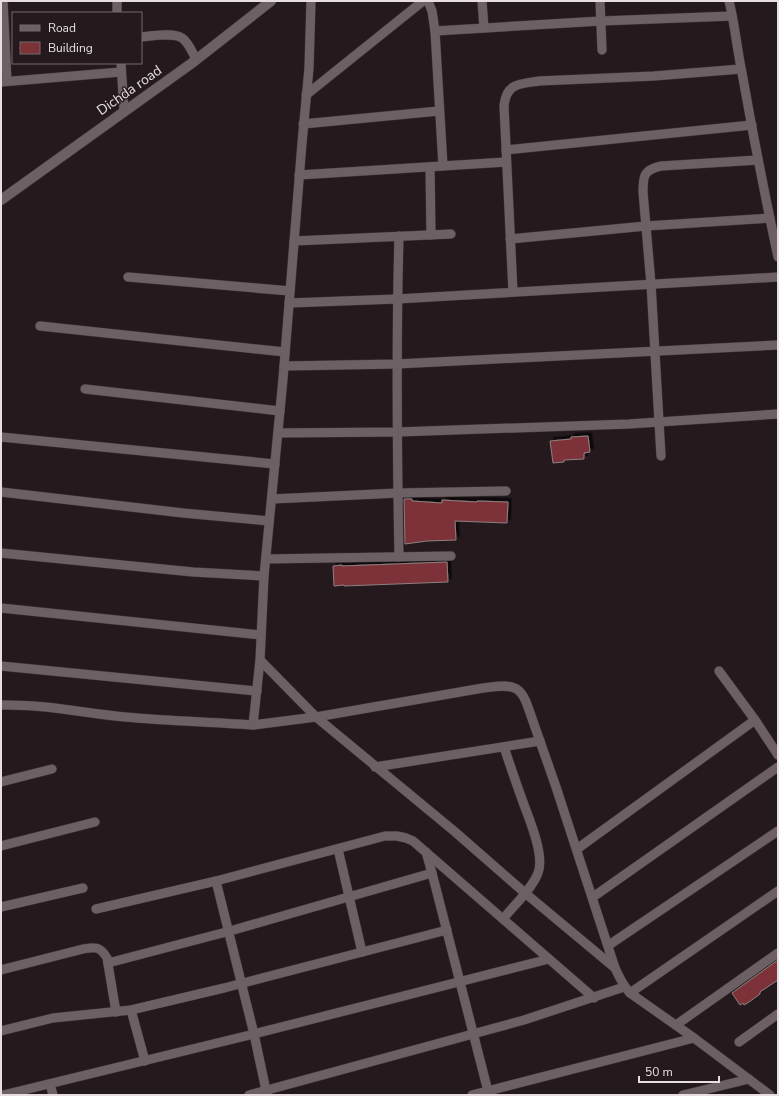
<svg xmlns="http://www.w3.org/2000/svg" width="779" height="1096" font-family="'Nunito Sans',sans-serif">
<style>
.building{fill:#7b3337;stroke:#8f8080;filter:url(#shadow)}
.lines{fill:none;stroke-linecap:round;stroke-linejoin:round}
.street-casing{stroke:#3d3538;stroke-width:10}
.secondary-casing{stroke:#3d3538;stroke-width:11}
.street{stroke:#6d6065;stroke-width:9}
.secondary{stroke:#6d6065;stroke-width:10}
.labels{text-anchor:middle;stroke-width:3;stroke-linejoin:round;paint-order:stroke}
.street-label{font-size:14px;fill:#e6dee1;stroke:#241a1e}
</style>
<defs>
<filter id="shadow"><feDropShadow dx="3.5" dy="-3.5" stdDeviation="0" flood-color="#0009"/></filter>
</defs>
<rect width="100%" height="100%" fill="#241a1e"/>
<g class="building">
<polygon points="588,436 590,452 584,453 584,459 564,460 564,462 553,463 550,441 571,439 571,437"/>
<polygon points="404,499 412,499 412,501 442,503 442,500 477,502 477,501 508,502 507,523 455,521 456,540 427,541 405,544"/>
<polygon points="447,562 448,582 344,586 344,585 334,586 333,566 342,565 342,566"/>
<polygon points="778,960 778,980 760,992 760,994 749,1002 744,1005 743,1003 740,1005 732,993"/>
</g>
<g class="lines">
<defs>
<g id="street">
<polyline points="3,1 7,81"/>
<polyline points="117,1 117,13"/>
<polyline points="428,1 432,11 435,31 443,166"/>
<polyline points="482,1 484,28"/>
<polyline points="600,1 602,50"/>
<path d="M729 1C735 25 737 49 742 73 753 135 765 196 778 257"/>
<polyline points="435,31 601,21 732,16"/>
<path d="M141 37C152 36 173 32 182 38 189 43 192 52 196 59"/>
<polyline points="121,63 124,111"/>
<polyline points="1,82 121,72"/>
<polyline points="306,95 423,1"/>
<polyline points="303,124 439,111"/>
<polyline points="506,150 752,125"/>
<polyline points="430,167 431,235"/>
<polyline points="299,175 506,162"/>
<polyline points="510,239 646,226 770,218"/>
<polyline points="294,241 451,234"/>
<polyline points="128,277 290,291"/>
<path d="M513 292 504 106C506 83 520 84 539 81L654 76 741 69"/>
<polyline points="289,303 397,299 778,277"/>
<polyline points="40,326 285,352"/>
<polyline points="284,366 397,364 778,345"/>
<polyline points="85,389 280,411"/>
<polyline points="278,433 398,432 629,424 778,414"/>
<polyline points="1,437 275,464"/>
<path d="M661 456 651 284 643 192C643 175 644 170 661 166L758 160"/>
<polyline points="1,492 183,513 269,521"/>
<polyline points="272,499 398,493 506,491"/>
<polyline points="1,553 193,572 264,576"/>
<path d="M399 557C397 450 396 343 399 236"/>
<polyline points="266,559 451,556"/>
<polyline points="1,608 261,635"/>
<polyline points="260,660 316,717 454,831 525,893 615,968"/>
<polyline points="1,666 257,691"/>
<polyline points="719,671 755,720 778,755"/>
<path d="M1 705C43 704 84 713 125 717 168 721 211 722 253 725L260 660 264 576 283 379 302 143 309 68 311 1"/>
<path d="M253 725 316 717 483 688C493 687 510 683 518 690 523 694 526 701 528 707L556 787 615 968C619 977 623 985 630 993L694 1038 770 1095"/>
<polyline points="375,767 540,741"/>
<polyline points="1,782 52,769"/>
<polyline points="1,846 95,822"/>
<polyline points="338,849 362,952"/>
<polyline points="577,849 755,720"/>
<polyline points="426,852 432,873 489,1095"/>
<polyline points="216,881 254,1034 549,959"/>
<polyline points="593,897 778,767"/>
<polyline points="1,907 83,888"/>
<polyline points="96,909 216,881 385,836 397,836 406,838 413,841 594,998"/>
<path d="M503 919C514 905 532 889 538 873 545 855 529 819 523 802 516 783 510 765 504 747"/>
<polyline points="609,945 778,831"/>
<polyline points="108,963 230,931 432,873"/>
<path d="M1 970 83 949C95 947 100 946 107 958L116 1012"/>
<polyline points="630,993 778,891"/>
<polyline points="131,1010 145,1061"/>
<polyline points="676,1025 778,953"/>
<polyline points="1,1031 53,1018 131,1010 224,988 447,930"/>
<polyline points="739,1042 778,1014"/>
<polyline points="50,1084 53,1095"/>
<polyline points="3,1095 254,1034 267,1095"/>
<polyline points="249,1095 524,1020 624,987"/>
<polyline points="472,1095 694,1038"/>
<polyline points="683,1095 749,1079"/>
</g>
<polyline id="secondary" points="1,200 192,63 271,1"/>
</defs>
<use href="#street" class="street-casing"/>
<use href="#secondary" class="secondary-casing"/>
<use href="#street" class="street"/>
<use href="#secondary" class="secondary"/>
</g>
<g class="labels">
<g class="street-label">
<text transform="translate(129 90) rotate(-35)" y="5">Dichda road</text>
</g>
</g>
<rect width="779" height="1096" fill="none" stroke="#e6dee1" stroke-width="4"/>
<rect x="12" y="12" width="130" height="52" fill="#241a1e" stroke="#72686c"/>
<rect x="20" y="25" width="20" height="6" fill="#6d6065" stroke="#72686c"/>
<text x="48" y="32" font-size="12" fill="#e6dee1">Road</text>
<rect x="20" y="42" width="20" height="12" fill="#7b3337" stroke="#72686c"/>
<text x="48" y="52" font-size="12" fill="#e6dee1">Building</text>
<path d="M639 1076v6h80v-6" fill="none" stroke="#e6dee1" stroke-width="2"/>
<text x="645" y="1076" font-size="12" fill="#e6dee1" stroke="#241a1e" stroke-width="3" paint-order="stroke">50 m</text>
</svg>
